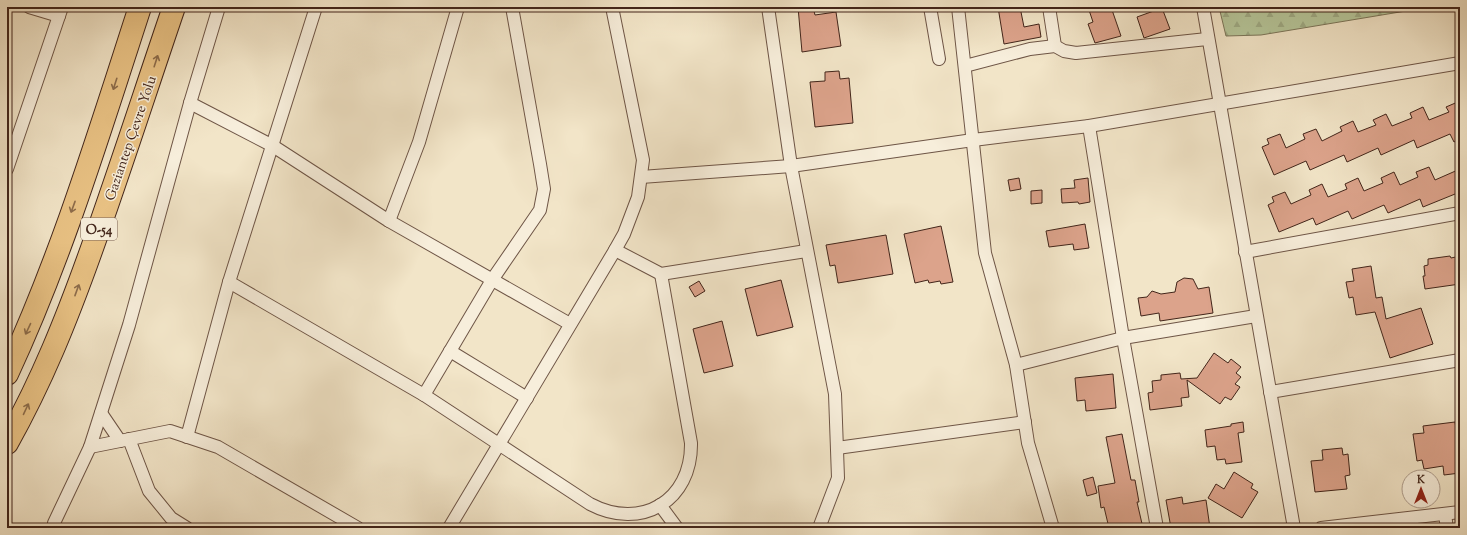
<svg xmlns="http://www.w3.org/2000/svg" width="1467" height="535" font-family="'Sorts Mill Goudy',serif">
<style>
.forest{fill:url(#forest-firs);stroke:#7c765a}
.building{fill:#dca38b;stroke:#42251a}
.lines{fill:none;stroke-linecap:round;stroke-linejoin:round}
.minor-casing{stroke:#6e5546;stroke-width:14}
.motorway-casing{stroke:#42251a;stroke-width:24}
.minor{stroke:#f7eedb;stroke-width:12}
.motorway{stroke:#e9c284;stroke-width:22}
.oneway{stroke:#8d6c4a}
.labels{text-anchor:middle;stroke-width:3;stroke-linejoin:round;paint-order:stroke}
.shield{fill:#f7eedb;stroke:#786154;stroke-width:1}
.shield-label{font-size:13px;font-weight:bold;fill:#42251a}
.street-label{font-size:14px;fill:#42251a;stroke:#f7eedb}
</style>
<defs>
<pattern id="forest-firs" width="22" height="20" patternUnits="userSpaceOnUse"><rect width="22" height="20" fill="#b6c69a"/><path d="M5 1l3.5 6h-7zM16 11l3.5 6h-7z" fill="#9eaa84"/></pattern>
</defs>
<rect width="100%" height="100%" fill="#f2e5c8"/>
<filter id="stains"><feTurbulence type="fractalNoise" baseFrequency=".005" numOctaves="4"/><feColorMatrix values="0 0 0 0 .2 0 0 0 0 .09 0 0 0 0 .02 0 0 0 .5 -.17"/></filter>
<radialGradient id="worn" r=".72"><stop offset=".6" stop-color="#630" stop-opacity="0"/><stop offset="1" stop-color="#630" stop-opacity=".3"/></radialGradient>
<polygon class="forest" points="1219,7 1430,7 1261,35 1226,36"/>
<g class="building">
<polygon points="798,7 813,7 815,15 836,12 841,46 802,52"/>
<polygon points="998,7 1020,7 1024,27 1039,24 1041,37 1004,44"/>
<polygon points="1088,7 1111,7 1121,36 1095,43 1088,24 1093,22"/>
<polygon points="1162,8 1170,29 1144,38 1137,17"/>
<polygon points="839,71 840,79 849,78 853,123 815,127 810,82 825,81 825,72"/>
<polygon points="1460,101 1460,139 1454,142 1450,134 1417,148 1414,140 1381,155 1378,148 1347,162 1344,155 1310,170 1306,161 1274,175 1262,147 1269,144 1267,139 1280,134 1286,148 1305,139 1303,134 1316,129 1322,141 1342,131 1340,127 1353,121 1358,132 1376,125 1373,120 1386,114 1392,126 1412,118 1410,113 1423,107 1429,120 1449,112 1446,107"/>
<polygon points="1429,167 1435,180 1460,169 1460,192 1423,207 1420,199 1388,213 1384,205 1352,219 1348,211 1316,225 1313,218 1279,232 1268,205 1274,202 1272,197 1285,192 1291,204 1311,195 1309,190 1322,184 1328,197 1347,189 1345,184 1358,178 1364,191 1383,183 1381,178 1394,172 1400,185 1418,177 1416,172"/>
<polygon points="1019,178 1021,189 1010,191 1008,180"/>
<polygon points="1088,178 1090,202 1079,204 1078,202 1062,203 1061,189 1075,188 1074,180"/>
<polygon points="1042,190 1042,203 1031,204 1031,191"/>
<polygon points="1085,224 1089,248 1074,250 1073,244 1049,247 1046,231"/>
<polygon points="941,226 953,282 941,284 940,281 929,283 928,280 915,283 904,234"/>
<polygon points="886,235 893,274 838,283 835,265 830,266 826,245"/>
<polygon points="1450,256 1451,258 1460,256 1460,284 1425,289 1423,276 1425,276 1424,266 1428,265 1428,259"/>
<polygon points="1371,266 1376,298 1382,297 1386,319 1421,308 1433,344 1390,358 1375,312 1356,315 1353,297 1349,298 1346,282 1354,281 1352,269"/>
<polygon points="1184,278 1193,279 1198,289 1209,287 1213,313 1160,321 1159,313 1141,316 1138,298 1147,297 1152,291 1161,294 1175,292 1177,282"/>
<polygon points="781,280 793,327 757,336 745,289"/>
<polygon points="699,281 705,291 695,297 689,287"/>
<polygon points="722,321 733,366 704,373 693,329"/>
<polygon points="1214,353 1228,363 1231,359 1241,367 1236,373 1241,377 1235,384 1240,387 1231,400 1225,397 1220,404 1187,380 1189,397 1181,398 1182,406 1150,410 1148,393 1153,392 1152,381 1161,380 1161,375 1180,373 1181,379 1197,378"/>
<polygon points="1113,374 1116,408 1086,411 1085,400 1077,401 1075,378"/>
<polygon points="1243,422 1244,432 1238,433 1242,462 1226,464 1225,459 1217,460 1215,446 1207,447 1205,430 1231,426 1231,424"/>
<polygon points="1455,422 1458,441 1460,440 1460,473 1444,475 1443,466 1424,469 1422,460 1417,461 1413,434 1424,433 1423,426"/>
<polygon points="1122,434 1131,480 1135,480 1139,502 1137,502 1143,528 1109,528 1104,507 1101,508 1098,486 1115,483 1106,437"/>
<polygon points="1342,448 1343,455 1348,454 1350,475 1345,476 1347,489 1315,492 1311,461 1323,460 1322,450"/>
<polygon points="1234,472 1253,484 1251,488 1258,492 1242,518 1208,498 1216,484 1224,489"/>
<polygon points="1093,477 1097,493 1087,496 1083,480"/>
<polygon points="1182,497 1183,504 1206,500 1210,528 1171,528 1166,500"/>
</g>
<g class="lines">
<defs>
<g id="minor">
<polyline points="29,7 59,16"/>
<polyline points="768,7 791,166 835,394 838,478 819,528"/>
<polyline points="930,7 939,59"/>
<polyline points="958,7 985,253 1016,365 1028,443 1053,528"/>
<polyline points="1049,7 1055,46"/>
<polyline points="1203,7 1294,528"/>
<polyline points="965,66 1030,49 1055,46 1064,51 1076,53 1207,39"/>
<polyline points="190,103 273,146 389,221 570,324"/>
<polyline points="1089,126 1123,338 1157,528"/>
<polyline points="7,169 62,7"/>
<polyline points="641,177 791,166 973,140 1089,126 1460,63"/>
<polyline points="389,221 419,142 458,7"/>
<polyline points="615,250 661,274 806,251"/>
<polyline points="1245,252 1460,213"/>
<path d="M229 282 424 395 590 504C641 531 692 501 691 443L661 274"/>
<polyline points="450,351 527,398"/>
<polyline points="1016,365 1123,338 1256,316"/>
<polyline points="1270,392 1460,360"/>
<polyline points="424,395 492,280 540,210 544,189 540,164 512,7"/>
<polyline points="101,413 120,441"/>
<polyline points="187,437 229,282 316,7"/>
<polyline points="129,439 149,491 171,518 187,528"/>
<polyline points="90,447 170,431 218,447 358,528"/>
<polyline points="837,448 1025,422"/>
<polyline points="660,505 677,528"/>
<polyline points="1445,515 1447,528"/>
<polyline points="54,528 54,523 90,447 129,325 190,103 219,7"/>
<polyline points="449,528 615,250 624,234 638,197 643,160 612,7"/>
<polyline points="1321,528 1460,512"/>
</g>
<g id="motorway">
<path d="M7 374C62 256 100 130 140 7"/>
<path d="M7 443C42 381 67 318 91 251 120 170 146 89 174 7"/>
</g>
</defs>
<use href="#minor" class="minor-casing"/>
<use href="#motorway" class="motorway-casing"/>
<use href="#minor" class="minor"/>
<use href="#motorway" class="motorway"/>
</g>
<defs><path id="oneway-shaft" d="M-6 0H5M1.5-3L5.5 0L1.5 3" fill="none" stroke-width="1.6" stroke-linecap="round" stroke-linejoin="round"/></defs>
<g class="oneway">
<use href="#oneway-shaft" transform="translate(156 61) rotate(-72)"/>
<use href="#oneway-shaft" transform="translate(115 84) rotate(108)"/>
<use href="#oneway-shaft" transform="translate(73 207) rotate(110)"/>
<use href="#oneway-shaft" transform="translate(77 290) rotate(-70)"/>
<use href="#oneway-shaft" transform="translate(28 329) rotate(115)"/>
<use href="#oneway-shaft" transform="translate(26 409) rotate(-65)"/>
</g>
<g class="labels">
<rect class="shield" x="81" y="218" width="36" height="22" rx="3"/>
<g class="shield-label">
<text x="99" y="234">O-54</text>
</g>
<g class="street-label">
<text transform="translate(130 138) rotate(-71)" y="5">Gaziantep Çevre Yolu</text>
</g>
</g>
<rect width="1467" height="535" fill="none" stroke="#f2e5c8" stroke-width="24"/>
<rect x="8" y="8" width="1451" height="519" fill="none" stroke="#42251a" stroke-width="2"/>
<rect x="12" y="12" width="1443" height="511" fill="none" stroke="#42251a"/>
<g transform="translate(1421 489)"><circle r="19" fill="#f7eedb" stroke="#af9e8e"/>
<path d="M0-3L7 15L0 10L-7 15Z" fill="#8f2418"/>
<text y="-6" font-size="11" font-weight="bold" text-anchor="middle" fill="#42251a">K</text>
</g>
<rect width="100%" height="100%" filter="url(#stains)"/>
<rect width="100%" height="100%" fill="url(#worn)"/>
</svg>
